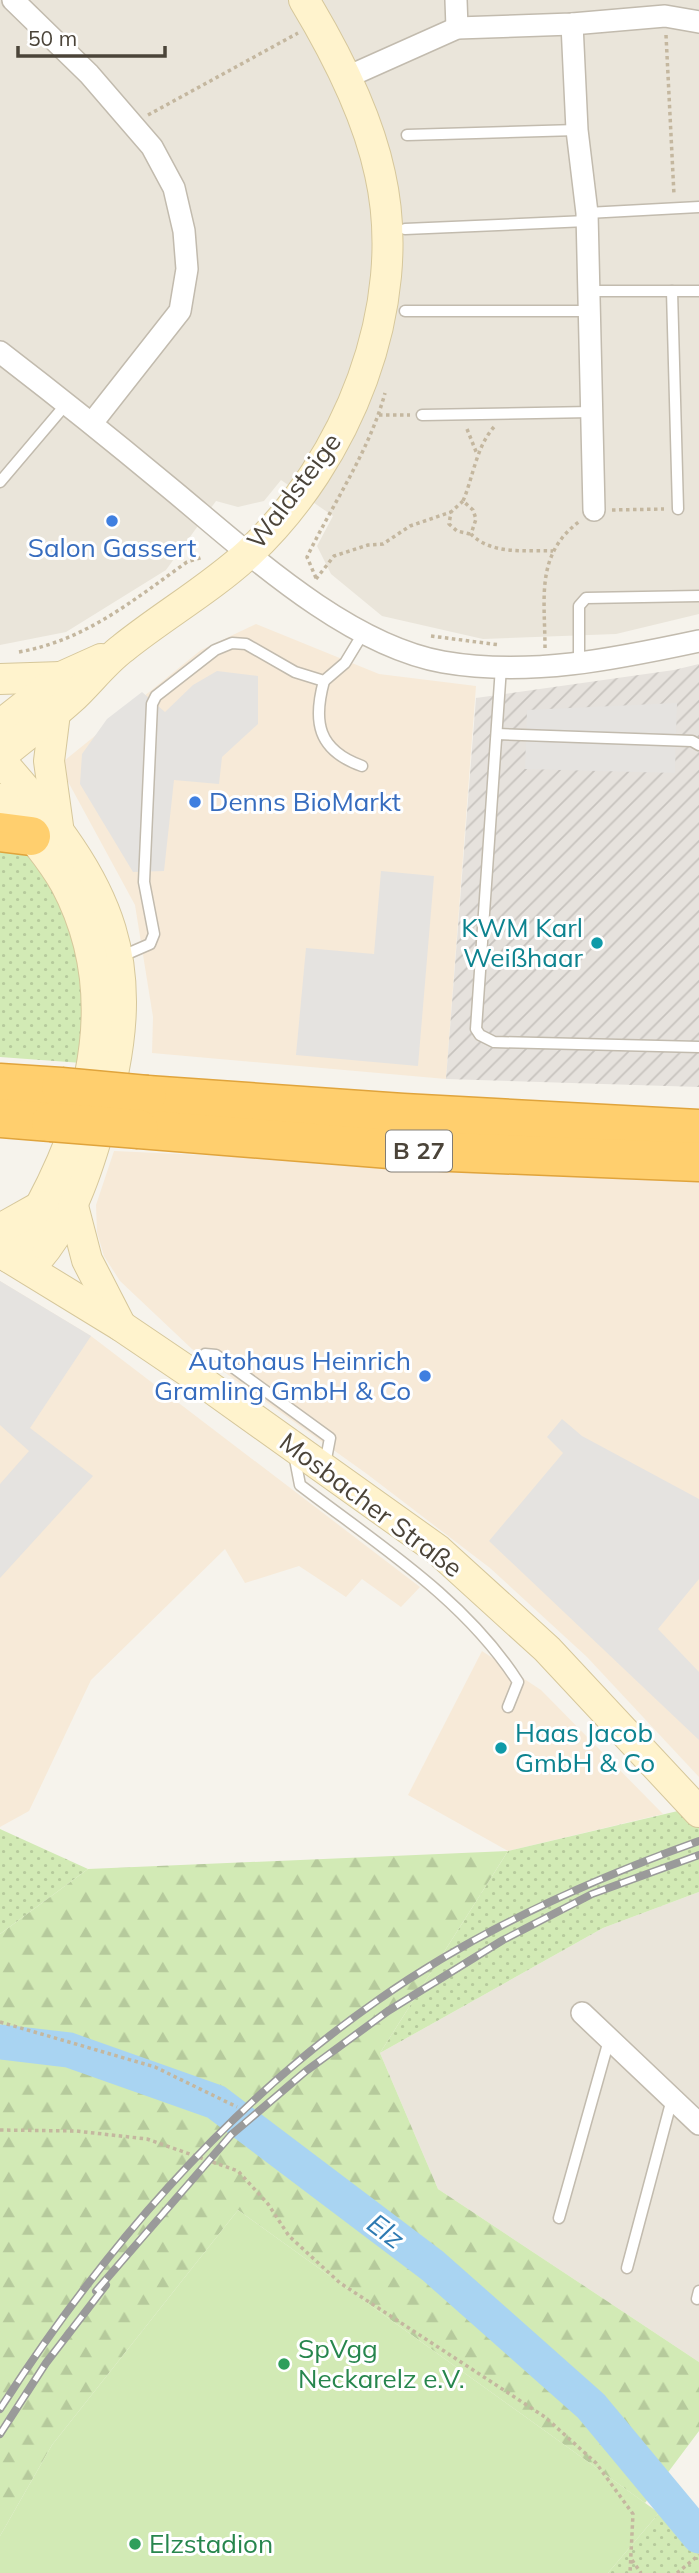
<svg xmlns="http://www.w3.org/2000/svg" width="699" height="2573" font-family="Mulish,sans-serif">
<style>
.residential{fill:#eae5da}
.commercial{fill:#f7ead8}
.industrial{fill:url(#industrial-furrows)}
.green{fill:url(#green-dots)}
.forest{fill:url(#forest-firs)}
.pitch{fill:#d2eab5}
.parking{fill:#e5e3e0}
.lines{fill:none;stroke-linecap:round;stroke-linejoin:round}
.river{stroke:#a9d4f2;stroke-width:35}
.lane-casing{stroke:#c2bbae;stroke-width:13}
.street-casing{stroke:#c2bbae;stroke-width:24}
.secondary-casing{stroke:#d6c79b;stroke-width:32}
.highway-casing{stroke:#e0a43c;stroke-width:41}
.path{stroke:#c4b79f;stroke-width:3.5;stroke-dasharray:3.5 3.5;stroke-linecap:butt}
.lane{stroke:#fff;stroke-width:10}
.street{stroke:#fff;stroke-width:21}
.secondary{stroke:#fff3cd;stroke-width:30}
.highway{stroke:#ffcf6e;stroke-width:38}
.rail-casing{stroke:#9a9a9a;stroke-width:8}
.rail{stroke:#fff;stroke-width:5;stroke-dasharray:16;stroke-linecap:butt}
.highway-bridge-casing{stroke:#e0a43c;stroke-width:41;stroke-linecap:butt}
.highway-bridge{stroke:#ffcf6e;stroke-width:38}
.shop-dot{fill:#3f7fe0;stroke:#fff;stroke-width:2.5}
.culture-dot{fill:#0f9aa8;stroke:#fff;stroke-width:2.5}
.leisure-dot{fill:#2e9e5b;stroke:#fff;stroke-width:2.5}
.labels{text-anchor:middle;stroke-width:6;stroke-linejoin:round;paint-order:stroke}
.shield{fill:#fff;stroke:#817c74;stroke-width:2}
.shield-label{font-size:24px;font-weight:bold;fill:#4b4439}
.street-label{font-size:26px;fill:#4b4439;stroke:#fff}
.shop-label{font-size:26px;fill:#366cbe;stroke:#fff}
.culture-label{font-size:26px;fill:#0d838f;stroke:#fff;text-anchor:end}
.leisure-label{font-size:26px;fill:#27864d;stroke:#fff;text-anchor:start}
.water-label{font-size:28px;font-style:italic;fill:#2e7ab2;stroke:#fff}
</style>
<defs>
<pattern id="industrial-furrows" width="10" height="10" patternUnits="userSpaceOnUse" patternTransform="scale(1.75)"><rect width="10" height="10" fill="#e6e2dd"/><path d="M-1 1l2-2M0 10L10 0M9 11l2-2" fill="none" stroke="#c7c3be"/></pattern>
<pattern id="green-dots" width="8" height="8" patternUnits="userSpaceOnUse" patternTransform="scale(1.75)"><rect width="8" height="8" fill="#d2eab5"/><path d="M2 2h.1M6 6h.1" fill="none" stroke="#b6ca9c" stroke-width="1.8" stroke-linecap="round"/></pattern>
<pattern id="forest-firs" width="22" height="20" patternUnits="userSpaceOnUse" patternTransform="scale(1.75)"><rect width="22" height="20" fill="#d2eab5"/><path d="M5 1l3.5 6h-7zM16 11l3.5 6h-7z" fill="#b6ca9c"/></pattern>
</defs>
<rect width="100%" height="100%" fill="#f6f3ec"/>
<g class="residential">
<polygon points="0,0 699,0 699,614 616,634 483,639 382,616 331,574 317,546 333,516 281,480 264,501 238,507 216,501 166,570 66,632 0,645"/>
<polygon points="699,1892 699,2362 438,2189 380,2053 603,1928"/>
</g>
<g class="commercial">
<polygon points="256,624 379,674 476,686 446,1079 152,1053 153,1017 135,905 59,765 201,650"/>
<polygon points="114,1151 699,1178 699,1777 587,1657 490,1568 367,1474 192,1349 120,1281 104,1256 97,1232 96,1205"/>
<polygon points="0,1281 91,1336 420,1587 401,1607 362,1579 346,1597 299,1566 245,1583 225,1549 91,1680 29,1811 0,1827"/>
<polygon points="482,1651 541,1690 663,1814 508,1851 408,1795"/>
</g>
<polygon class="industrial" points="699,664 699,1087 446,1079 476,698 674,670"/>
<g class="green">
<path d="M0 841C56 851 88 971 89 1020 89 1034 84 1049 82 1063L0 1057Z"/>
<polygon points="699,1806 699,1892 603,1928 380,2053 508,1851"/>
<polygon points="0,1829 88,1869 0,1934"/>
<polygon points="659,2513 699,2542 699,2573 608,2573"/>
</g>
<polygon class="forest" points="508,1851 380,2053 438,2189 699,2362 699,2431 645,2503 238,2210 52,2445 0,2536 0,1934 88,1869"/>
<polygon class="pitch" points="238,2210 659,2513 608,2573 0,2573 0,2536 52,2445"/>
<g class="parking">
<polygon points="217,671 258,676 258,724 222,757 219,784 174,780 164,871 133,872 80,784 82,754 107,719 142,692 165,712 193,685"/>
<polygon points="677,703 675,773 525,769 527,710"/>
<polygon points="381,871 434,876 418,1066 296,1055 306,948 374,954"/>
<polygon points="0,1281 91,1336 30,1428 93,1476 0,1578 0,1484 29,1451 0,1425"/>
<polygon points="562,1419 582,1436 699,1499 699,1579 658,1629 699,1672 699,1740 489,1541 563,1453 547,1437"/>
</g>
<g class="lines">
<polyline class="river" points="0,2042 69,2050 216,2102 433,2266 591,2406 699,2536"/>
<defs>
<g id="lane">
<polyline points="407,135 577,130"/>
<polyline points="587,213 699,207"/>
<polyline points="405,229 587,221"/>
<polyline points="589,291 699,291"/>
<polyline points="672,291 678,509"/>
<polyline points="405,311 590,311"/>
<polyline points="422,415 592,412"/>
<polyline points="0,482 67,403"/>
<polyline points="579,664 579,606 586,598 699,596"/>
<polyline points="501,667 476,1029 480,1035 494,1042 699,1047"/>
<path d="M324 681C313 721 317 750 362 766"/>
<polyline points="497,734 692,741 699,745"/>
<polyline points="120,957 150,944 154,934 144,882 152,704 156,696 215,650 232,643 246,644 295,672 324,681 345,663 362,635"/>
<polyline points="188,1368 205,1354 216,1355 330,1438 325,1464"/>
<path d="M294 1454 300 1485C377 1544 465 1599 518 1682L508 1707"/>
<polyline points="559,2218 609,2040"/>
<polyline points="627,2268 672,2099"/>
<polyline points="697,2299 699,2291"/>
</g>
<g id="street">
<polyline points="13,0 89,74 152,147 174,188 184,231 187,269 180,311 92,423"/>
<polyline points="456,0 457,28"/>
<polyline points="572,24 577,130 587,213 594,510"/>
<polyline points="345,78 457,28 572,24 665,16 699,22"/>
<path d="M0 352C56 395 111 439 165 484 242 547 343 644 443 662 529 677 615 659 699 641"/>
<polyline points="582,2013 699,2124"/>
</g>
<g id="secondary">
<polyline points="0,679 61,677"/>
<polyline points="55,713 49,761 58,826"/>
<polyline points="0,725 61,677 101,659"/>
<path d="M0 757C23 737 48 720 70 700 88 684 103 663 123 648 164 615 210 589 249 553 347 461 410 307 380 174 367 113 336 53 304 0"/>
<path d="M0 760C113 887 149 961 99 1129 84 1182 67 1229 29 1269"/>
<path d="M0 799C22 825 48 853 65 883 133 1010 81 1146 10 1258"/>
<polyline points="73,1206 87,1260 121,1326"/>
<polyline points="0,1229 41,1206"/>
<polyline points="0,1252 121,1326 186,1370 438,1550 547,1649 699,1812"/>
</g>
<g id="highway">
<polyline points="0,832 31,836"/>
<polyline points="0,1083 61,1087"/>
<polyline points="147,1095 403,1113 699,1129"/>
<polyline points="0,1118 51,1122"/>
<polyline points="139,1129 402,1150 699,1162"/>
</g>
</defs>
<use href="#lane" class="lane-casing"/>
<use href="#street" class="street-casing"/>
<use href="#secondary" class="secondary-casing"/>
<use href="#highway" class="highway-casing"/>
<g class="path">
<polyline points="666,35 674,195"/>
<polyline points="148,115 298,33"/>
<polyline points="379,415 410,415"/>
<path d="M494 427C476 447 473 478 463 501L473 510 476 519 471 534C491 555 526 550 553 551"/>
<polyline points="467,429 477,454"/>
<polyline points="463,501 451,512 449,524 457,531 470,534"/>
<polyline points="612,510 664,509"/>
<path d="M316 578 307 557C333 503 369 452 385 393"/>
<polyline points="316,579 334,556 368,545 383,544 410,526 451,512"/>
<polyline points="431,636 500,645"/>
<path d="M545 648C545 598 535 554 580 521"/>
<path d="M19 652C86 640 132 601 187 562L203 557"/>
<polyline points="0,2022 155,2067 237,2107"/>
<polyline points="0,2130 76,2131 147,2139 238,2171 268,2204 289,2236 340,2283 545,2417 596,2463 633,2514 630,2573"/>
<polyline points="632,2560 641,2573"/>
<polyline points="677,2573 699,2555"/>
</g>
<use href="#lane" class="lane"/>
<use href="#street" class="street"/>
<use href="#secondary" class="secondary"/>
<use href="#highway" class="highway"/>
<defs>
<g id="rail">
<polyline points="96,2291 231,2135 306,2071 388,2011 503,1940 592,1894 699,1855"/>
<path d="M0 2409C100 2254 226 2106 378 2000 476 1931 587 1881 699 1841"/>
<polyline points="0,2434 46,2363 106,2285"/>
</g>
</defs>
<use href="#rail" class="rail-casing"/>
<use href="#rail" class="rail"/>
<defs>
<g id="highway-bridge">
<polyline points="61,1087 147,1095"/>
<polyline points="51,1122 139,1129"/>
</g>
</defs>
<use href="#highway-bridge" class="highway-bridge-casing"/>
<use href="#highway-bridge" class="highway-bridge"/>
</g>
<g class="shop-dot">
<circle cx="112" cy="521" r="7"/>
<circle cx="195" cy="802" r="7"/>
<circle cx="425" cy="1376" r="7"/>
</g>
<g class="culture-dot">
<circle cx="597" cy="943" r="7"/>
<circle cx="501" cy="1748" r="7"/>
</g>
<g class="leisure-dot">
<circle cx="284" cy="2364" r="7"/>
<circle cx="135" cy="2544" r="7"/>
</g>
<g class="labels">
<rect class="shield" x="386" y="1130.5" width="66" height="41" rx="5"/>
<g class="shield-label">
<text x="419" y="1159">B 27</text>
</g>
<g class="street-label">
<text transform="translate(294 491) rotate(-53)" y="9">Waldsteige</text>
<text transform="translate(371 1505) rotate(37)" y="9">Mosbacher Straße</text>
</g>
<g class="shop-label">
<text x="112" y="557">Salon Gassert</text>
<text x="209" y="811" text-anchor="start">Denns BioMarkt</text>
<text x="411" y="1370" text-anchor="end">Autohaus Heinrich<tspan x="411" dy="30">Gramling GmbH &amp; Co</tspan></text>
</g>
<g class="culture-label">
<text x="583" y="937">KWM Karl<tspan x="583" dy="30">Weißhaar</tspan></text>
<text x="515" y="1742" text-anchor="start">Haas Jacob<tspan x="515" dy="30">GmbH &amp; Co</tspan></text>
</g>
<g class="leisure-label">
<text x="298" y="2358">SpVgg<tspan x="298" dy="30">Neckarelz e.V.</tspan></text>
<text x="149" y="2553">Elzstadion</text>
</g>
<g class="water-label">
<text transform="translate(386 2231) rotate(37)" y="10">Elz</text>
</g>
</g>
<path d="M18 46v10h147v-10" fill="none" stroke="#4b4439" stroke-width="3.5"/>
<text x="28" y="46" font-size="21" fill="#4b4439" stroke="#ffffff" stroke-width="5" paint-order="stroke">50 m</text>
</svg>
